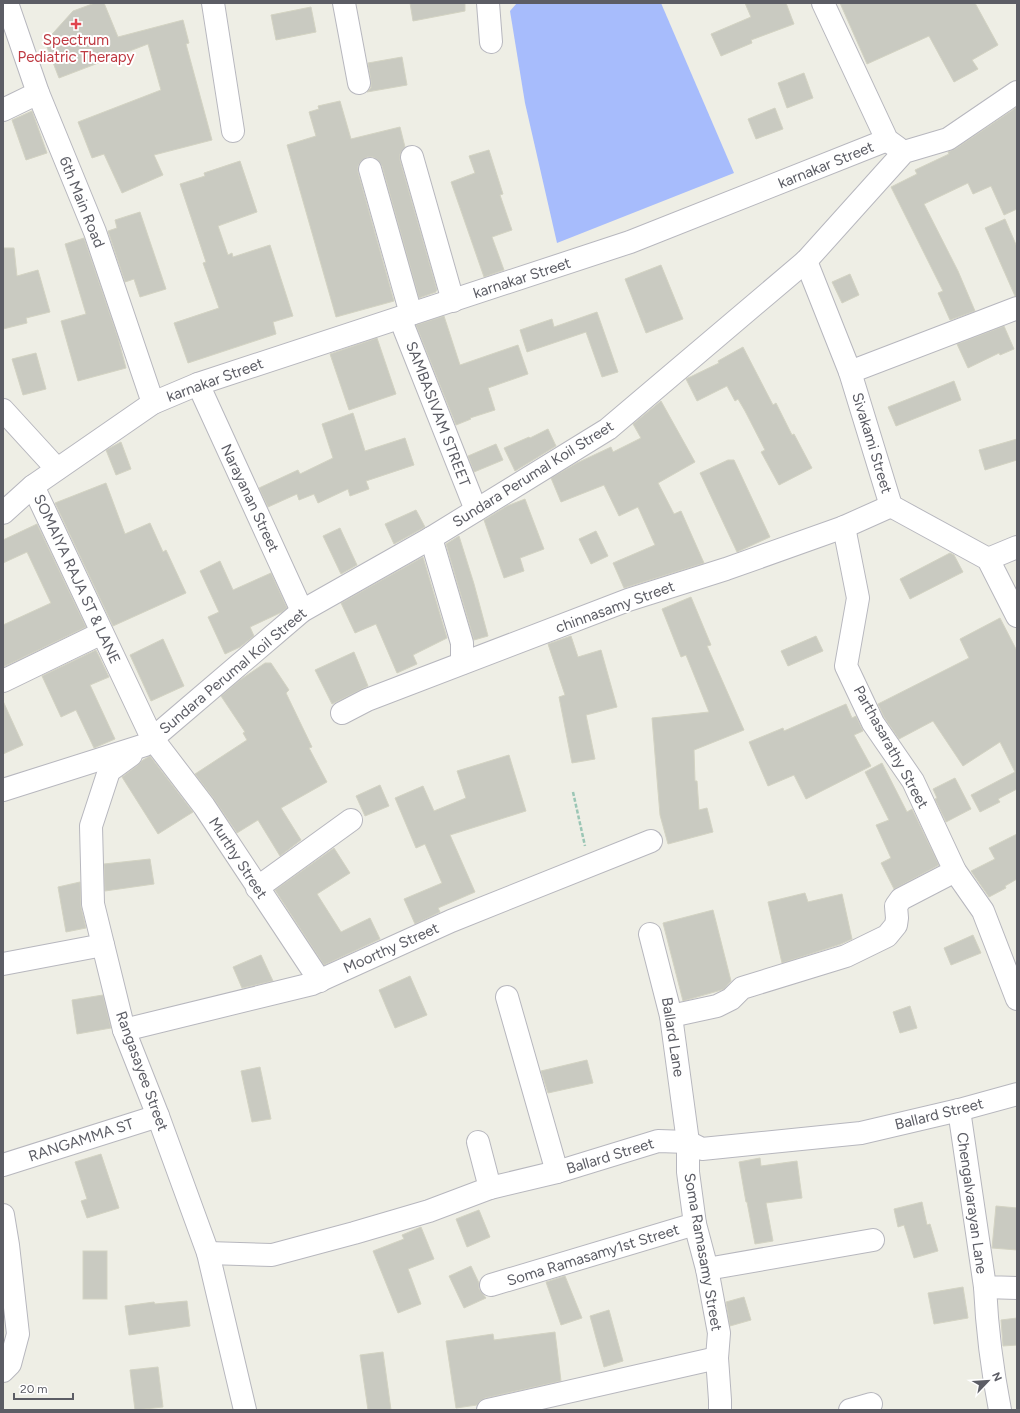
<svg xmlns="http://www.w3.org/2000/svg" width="1020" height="1413" font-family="Figtree,sans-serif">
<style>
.water{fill:#a7bcfc}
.building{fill:#c9cac1;stroke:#d3d3c3}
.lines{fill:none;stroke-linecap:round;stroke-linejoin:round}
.minor-casing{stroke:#b7b7be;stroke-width:24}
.path{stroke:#9bc6b5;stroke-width:2.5;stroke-dasharray:4 2;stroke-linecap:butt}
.minor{stroke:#fff;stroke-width:22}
.health-dot{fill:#e0444e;stroke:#fff;stroke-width:1.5}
.labels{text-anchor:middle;stroke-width:4;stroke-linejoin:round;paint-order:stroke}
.health-label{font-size:15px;fill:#be3a42;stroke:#fff}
.street-label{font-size:15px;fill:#5c5d65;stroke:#fff}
</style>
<rect width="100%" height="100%" fill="#eeeee5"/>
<polygon class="water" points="517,3 661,3 734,173 557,243 525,103 510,11"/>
<g class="building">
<polygon points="95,3 104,3 118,37 183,20 189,43 186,44 212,140 154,155 163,175 122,193 104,154 92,158 78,122 161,90 148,44 59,78 45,42 73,11"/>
<polygon points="410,3 465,3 465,11 413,21"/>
<polygon points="745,3 786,3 794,24 751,40 752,43 721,56 711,34 751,17"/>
<polygon points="840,3 975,3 998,45 972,60 978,69 954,82 929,36 867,64"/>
<polygon points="311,7 316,32 276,40 271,15"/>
<polygon points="402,57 407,85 367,92 371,88 371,81 368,63"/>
<polygon points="804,73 813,98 787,108 778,83"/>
<polygon points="340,101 351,139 400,127 405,147 400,154 400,160 437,290 436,291 436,292 419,298 382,166 378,160 373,157 367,157 361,161 358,166 358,172 394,301 336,317 287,145 316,136 309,112 319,109 318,106"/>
<polygon points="1017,107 1017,209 1004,215 991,186 973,194 968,183 924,204 958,271 975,311 950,320 938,293 943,291 891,187 917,174 915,170 949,154 948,152 955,149"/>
<polygon points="775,108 783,129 756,139 748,119"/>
<polygon points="32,111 47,153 26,160 12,120"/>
<polygon points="489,150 503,194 500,195 512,230 492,237 504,270 484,277 451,182 475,173 469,156"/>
<polygon points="240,161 257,212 218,226 228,255 232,253 233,257 270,245 293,316 273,322 276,334 188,363 174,323 219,308 203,263 206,262 180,184 205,176 204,173"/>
<polygon points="140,212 166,289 140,297 134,279 125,282 108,231 117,228 115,220"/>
<polygon points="1005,219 1017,247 1017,296 1015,296 985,228"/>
<polygon points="84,238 118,338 126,368 78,381 61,321 86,314 65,244"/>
<polygon points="3,248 14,248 17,276 38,270 50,312 26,318 27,323 3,329"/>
<polygon points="661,265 683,319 646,333 625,279"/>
<polygon points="850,274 859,295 842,303 832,282"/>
<polygon points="597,312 618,372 602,377 586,332 527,352 520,330 552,319 554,327"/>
<polygon points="444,316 460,365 518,345 528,374 488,388 495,410 470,418 471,419 456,425 416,325"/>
<polygon points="1004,326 1014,349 1000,355 999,353 968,368 957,344"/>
<polygon points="377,338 396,394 349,410 330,354"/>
<polygon points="743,347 773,405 776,403 792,435 794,434 812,468 779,485 761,452 765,450 745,411 738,399 735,401 727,386 697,401 686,379 719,363 718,361"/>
<polygon points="36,353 46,389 23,395 12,359"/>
<polygon points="954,381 961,400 896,426 888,407"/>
<polygon points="661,401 695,462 658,483 674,514 681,511 704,563 624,588 613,563 655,545 638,507 619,516 604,485 561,502 551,478 577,463 611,447 613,452 641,438 633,424"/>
<polygon points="353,413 365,451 405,438 414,465 366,481 369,489 350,496 348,489 318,503 314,494 299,500 297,494 268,507 259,488 298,470 300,474 333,458 322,424"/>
<polygon points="548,429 556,446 515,471 504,448 529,437 530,438"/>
<polygon points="1017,439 1017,460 985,470 979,450"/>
<polygon points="121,442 131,469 116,475 106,450"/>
<polygon points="496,444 503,460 474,472 468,456"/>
<polygon points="728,460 734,460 770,537 737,552 700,473"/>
<polygon points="106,483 125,534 150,523 163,552 166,550 186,593 113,626 55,503"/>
<polygon points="525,499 544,549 520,558 524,571 504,578 484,520 507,506"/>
<polygon points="416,510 425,527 394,544 385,524"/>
<polygon points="37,524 86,627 3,667 3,625 51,603 27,552 3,563 3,540"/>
<polygon points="340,528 357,565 341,574 323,536"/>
<polygon points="596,531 608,556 591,564 579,539"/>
<polygon points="459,536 474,584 488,636 474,640 446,544"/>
<polygon points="950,553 954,555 963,572 910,599 900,579"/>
<polygon points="423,557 447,638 413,655 417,664 397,673 376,624 355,633 341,603"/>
<polygon points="220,561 233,590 271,573 287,608 282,612 250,627 254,636 240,647 225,654 208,617 219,612 200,571"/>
<polygon points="691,597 711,645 707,646 744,730 694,750 695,781 697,781 699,810 707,808 713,832 668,844 660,815 652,718 709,712 686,655 681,657 662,609"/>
<polygon points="1000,618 1017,651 1017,789 998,799 1000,802 980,812 971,795 1015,772 1000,742 963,766 933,721 899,739 884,717 878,704 969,658 960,639"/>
<polygon points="571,636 578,657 601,650 617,707 586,715 595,759 572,763 559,697 565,695 548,644"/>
<polygon points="816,636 823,651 788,666 781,651"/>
<polygon points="163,639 184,686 151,701 130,655"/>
<polygon points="96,650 109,677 90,685 115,739 94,748 76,710 61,717 42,676"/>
<polygon points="354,652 368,686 332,704 315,670"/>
<polygon points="265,663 271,663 289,690 286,693 312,747 309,748 327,782 281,808 301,840 280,856 258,820 237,833 214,799 195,774 247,740 243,733 245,732 221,696 240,680"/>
<polygon points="3,701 23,745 3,754"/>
<polygon points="846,704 852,718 856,716 863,731 854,735 871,766 806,799 794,775 768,786 749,742 783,728 784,731"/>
<polygon points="509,755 526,811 450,835 475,892 438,908 440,912 415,924 404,899 442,883 425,844 416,848 395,798 423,786 434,811 466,798 457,771"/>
<polygon points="150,756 193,812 158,834 122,777 138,765 143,760"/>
<polygon points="882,763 907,812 912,809 939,865 894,889 881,863 891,858 876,825 889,820 865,772"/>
<polygon points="955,778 971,809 946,822 935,799 937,798 933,789"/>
<polygon points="380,785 389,806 365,816 356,796"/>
<polygon points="1017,834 1017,879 1005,886 1006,888 989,897 971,871 995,859 989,848"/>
<polygon points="334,848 350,873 317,894 341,932 370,918 380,939 324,965 275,890"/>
<polygon points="150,859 154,884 105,891 104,864"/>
<polygon points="80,882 81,907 86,928 66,932 58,887"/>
<polygon points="805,893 808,902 842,894 852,939 841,944 782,963 768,902"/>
<polygon points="713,910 731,981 724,989 718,991 683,1001 663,923"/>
<polygon points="973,935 981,953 951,965 944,948"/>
<polygon points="261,955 273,981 242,988 233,967"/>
<polygon points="410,976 427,1015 395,1028 379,990"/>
<polygon points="103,995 111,1028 77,1034 72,1000"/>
<polygon points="910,1006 917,1028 900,1033 893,1012"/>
<polygon points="587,1060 593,1083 548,1093 541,1071"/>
<polygon points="260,1067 271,1119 252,1122 241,1071"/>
<polygon points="101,1154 119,1208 87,1218 81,1201 87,1199 75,1162"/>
<polygon points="760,1158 761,1166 797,1161 802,1198 766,1203 773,1241 755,1244 747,1202 746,1202 739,1162"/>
<polygon points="922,1202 927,1225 930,1224 938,1251 914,1258 904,1225 898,1227 894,1209"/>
<polygon points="996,1206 1017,1208 1017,1250 992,1248"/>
<polygon points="479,1210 490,1237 467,1247 456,1219"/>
<polygon points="421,1227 434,1259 408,1269 421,1304 398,1313 373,1251 404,1239 402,1235"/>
<rect x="83" y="1251" width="24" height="48"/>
<polygon points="471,1266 479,1283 479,1289 486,1298 464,1308 449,1276"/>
<polygon points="565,1276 582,1318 561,1325 546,1282"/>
<polygon points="963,1287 968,1318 934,1324 928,1293"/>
<polygon points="744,1297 751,1320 730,1326 726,1302"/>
<polygon points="187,1301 190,1326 129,1335 125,1306 154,1302 155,1304"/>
<polygon points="609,1310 623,1361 604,1367 590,1316"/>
<polygon points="1017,1318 1017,1345 1003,1346 1001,1320"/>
<polygon points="555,1332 561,1381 485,1398 480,1401 477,1405 456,1408 446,1341 493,1334 494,1340"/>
<polygon points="383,1352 391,1410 368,1410 360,1355"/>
<polygon points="158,1367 163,1407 135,1410 130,1370"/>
</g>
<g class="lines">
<defs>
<g id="minor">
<polyline points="7,3 38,93 95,232 153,403"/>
<polyline points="213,3 233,131"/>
<polyline points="344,3 359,83"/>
<polyline points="488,3 491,42"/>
<polyline points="823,3 887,140 898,148"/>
<polyline points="3,110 38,93"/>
<polyline points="412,157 453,301"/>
<polyline points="370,169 411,314"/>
<polyline points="806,261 850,372 891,506 988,559 1017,616"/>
<polyline points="400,318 476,510"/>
<polyline points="850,372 1017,308"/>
<polyline points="198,384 302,611"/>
<polyline points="3,410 57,469"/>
<polyline points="3,513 33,486"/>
<polyline points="844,527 858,598 846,666 873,723 913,781 955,871 983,911 1017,999"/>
<polyline points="431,538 462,643 462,663"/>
<polyline points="988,559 1017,547"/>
<polyline points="3,681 102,633"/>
<polyline points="342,713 367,700 628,600 726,569 844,527 891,506"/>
<polyline points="131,755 109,771 91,826 93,904 124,1030 158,1116 208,1253 245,1410"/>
<polyline points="3,790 145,745 302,611 431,538 608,429 806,261 904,152 948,139 1017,92"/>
<polyline points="257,888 351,820"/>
<polyline points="650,934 671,1016 688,1142 688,1172 695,1224 707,1269 719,1333 717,1358 720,1400 720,1410"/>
<polyline points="3,964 103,945"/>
<polyline points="320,981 204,806 152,738 33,486 153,403 198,384 630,242 887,140"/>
<polyline points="507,997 557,1172"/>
<polyline points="671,1016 717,1006 731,999 742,988 846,956 887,936 896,925 897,918 896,906 901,899 955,871"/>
<polyline points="124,1030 312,984 451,921 651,841"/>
<polyline points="959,1110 985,1287 1017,1288"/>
<polyline points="478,1142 490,1188"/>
<polyline points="3,1165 158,1116"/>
<polyline points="3,1215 8,1245 18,1334 10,1364 3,1371"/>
<polyline points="208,1253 272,1255 354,1233 429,1211 490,1188 557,1172 658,1141 688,1142 702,1149 861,1133 959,1110 1017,1094"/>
<polyline points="707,1269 873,1240"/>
<polyline points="491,1285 695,1224"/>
<path d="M985 1287C987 1329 992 1369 1000 1410"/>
<polyline points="488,1410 717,1358"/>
<polyline points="850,1410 871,1404"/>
</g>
</defs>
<use href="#minor" class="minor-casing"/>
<polyline class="path" points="573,792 585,846"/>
<use href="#minor" class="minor"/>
</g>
<path class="health-dot" d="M74 18h4v4h4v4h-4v4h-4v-4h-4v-4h4z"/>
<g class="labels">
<g class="health-label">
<text x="76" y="45">Spectrum<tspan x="76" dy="17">Pediatric Therapy</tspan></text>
</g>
<g class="street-label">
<text transform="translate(826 165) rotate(-22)" y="5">karnakar Street</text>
<text transform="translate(82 202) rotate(68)" y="5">6th Main Road</text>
<text transform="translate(522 278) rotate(-18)" y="5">karnakar Street</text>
<text transform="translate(215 380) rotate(-20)" y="5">karnakar Street</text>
<text transform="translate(438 414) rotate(69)" y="5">SAMBASIVAM STREET</text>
<text transform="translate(872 443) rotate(73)" y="5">Sivakami Street</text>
<text transform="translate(533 474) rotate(-32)" y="5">Sundara Perumal Koil Street</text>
<text transform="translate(250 498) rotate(65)" y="5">Narayanan Street</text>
<text transform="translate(77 579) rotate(65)" y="5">SOMAIYA RAJA ST &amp; LANE</text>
<text transform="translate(615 607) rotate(-20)" y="5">chinnasamy Street</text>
<text transform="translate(233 671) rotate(-40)" y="5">Sundara Perumal Koil Street</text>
<text transform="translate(891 747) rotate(61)" y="5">Parthasarathy Street</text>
<text transform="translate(238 858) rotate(57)" y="5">Murthy Street</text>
<text transform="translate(391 948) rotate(-24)" y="5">Moorthy Street</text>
<text transform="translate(673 1037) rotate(81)" y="5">Ballard Lane</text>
<text transform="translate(142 1071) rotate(70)" y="5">Rangasayee Street</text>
<text transform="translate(939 1114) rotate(-14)" y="5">Ballard Street</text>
<text transform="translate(81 1140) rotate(-18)" y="5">RANGAMMA ST</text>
<text transform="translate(610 1156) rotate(-17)" y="5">Ballard Street</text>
<text transform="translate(972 1203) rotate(82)" y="5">Chengalvarayan Lane</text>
<text transform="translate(703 1252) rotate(80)" y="5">Soma Ramasamy Street</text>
<text transform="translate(593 1255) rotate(-17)" y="5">Soma Ramasamy1st Street</text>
</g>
</g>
<rect width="1020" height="1413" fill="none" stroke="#5c5d65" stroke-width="8"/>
<g transform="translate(988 1381) rotate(65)" stroke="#ffffff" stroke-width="3" paint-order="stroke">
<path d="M0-3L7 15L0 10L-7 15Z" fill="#5c5d65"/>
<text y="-6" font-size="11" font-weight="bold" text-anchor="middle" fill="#5c5d65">N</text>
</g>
<path d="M14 1393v6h59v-6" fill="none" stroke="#5c5d65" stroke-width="2"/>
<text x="20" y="1393" font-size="12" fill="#5c5d65" stroke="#ffffff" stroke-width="3" paint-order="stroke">20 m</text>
</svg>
